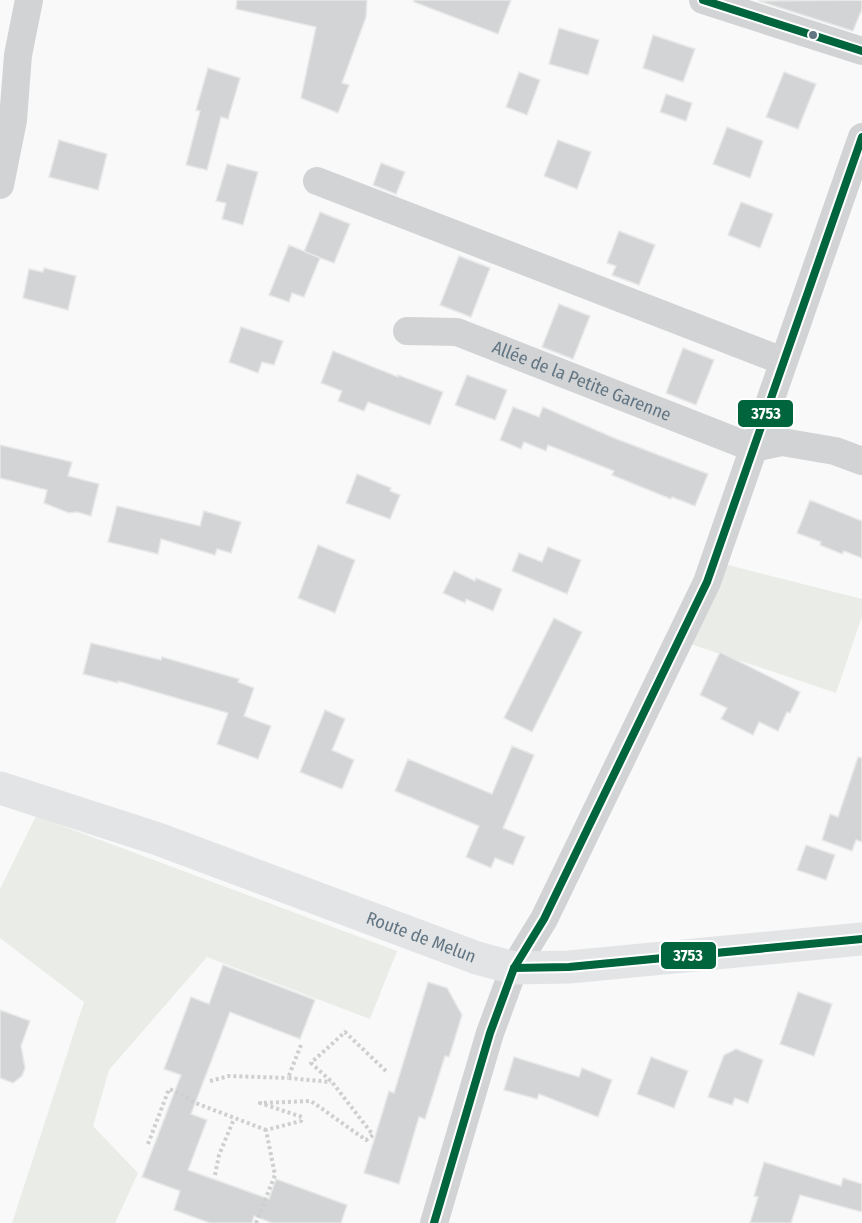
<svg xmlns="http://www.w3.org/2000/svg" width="862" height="1223" font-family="'Fira Sans Condensed',sans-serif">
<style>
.green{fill:#e9ece7}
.building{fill:#d2d4d5;stroke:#e8e8e8;stroke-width:1.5}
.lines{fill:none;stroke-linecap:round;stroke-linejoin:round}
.path{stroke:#cecfd0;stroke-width:4;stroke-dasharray:3 3;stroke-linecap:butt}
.minor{stroke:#d1d3d4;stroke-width:28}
.major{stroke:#e3e4e5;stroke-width:33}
.bus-1-casing{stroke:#fff;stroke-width:12}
.bus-1{stroke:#00643c;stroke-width:8}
.bus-dot{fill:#637684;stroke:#fff;stroke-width:2}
.labels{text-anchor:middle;stroke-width:6;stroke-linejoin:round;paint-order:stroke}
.street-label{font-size:18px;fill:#637684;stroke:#fff}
.line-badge{stroke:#fff;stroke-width:2}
.badge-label{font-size:16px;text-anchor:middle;font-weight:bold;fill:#fff}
</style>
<rect width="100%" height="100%" fill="#f9f9f9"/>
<g class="green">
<polygon points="720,563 862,599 862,616 836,693 682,641"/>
<polygon points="36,816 397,951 370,1019 207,957 109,1070 93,1126 138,1173 115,1223 12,1223 84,1002 0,938 0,889"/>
</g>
<g class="building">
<polygon points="237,0 367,0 366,17 342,83 349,85 338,113 301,98 316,27 236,9"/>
<polygon points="414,0 511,0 498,34 414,2"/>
<polygon points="862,0 862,9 853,31 759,1"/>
<polygon points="559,28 599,40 588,75 549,64"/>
<polygon points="653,35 695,49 683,82 643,68"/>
<polygon points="208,68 240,78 228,119 221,117 207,170 186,165 200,111 196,110"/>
<polygon points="519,72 540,80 527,115 506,107"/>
<polygon points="784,72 816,84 798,129 766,117"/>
<polygon points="666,94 692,103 686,121 660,112"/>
<polygon points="727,127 763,141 750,178 713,164"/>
<polygon points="59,140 107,154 98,190 49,177"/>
<polygon points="558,140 591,152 577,189 544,176"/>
<polygon points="381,163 405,172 396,194 373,185"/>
<polygon points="227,164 258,172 243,225 222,219 226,203 216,201"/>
<polygon points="741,202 773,214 760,248 728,235"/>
<polygon points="320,212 350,224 334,263 304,252"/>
<polygon points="619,231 655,245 639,285 612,275 616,266 607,263"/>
<polygon points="289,245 320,258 304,297 292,293 289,302 269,295"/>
<polygon points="459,256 490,268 471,317 440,305"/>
<polygon points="44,268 76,276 68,310 23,298 29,269 43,272"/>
<polygon points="559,304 590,316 573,359 542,347"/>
<polygon points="241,327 283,341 274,365 262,362 258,373 229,362"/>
<polygon points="683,348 714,360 696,405 666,393"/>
<polygon points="333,351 398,377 398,375 443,392 430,425 368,402 364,411 338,401 342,391 321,383"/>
<polygon points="467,375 507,390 495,420 455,405"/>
<polygon points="513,407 539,417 543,407 614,438 708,474 695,506 672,497 671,499 612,475 614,471 548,445 546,451 524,442 521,449 500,440"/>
<polygon points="0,445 72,462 68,476 99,484 91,516 77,512 69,513 44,503 47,490 0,478"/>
<polygon points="357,474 391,488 390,491 400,495 390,519 346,503"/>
<polygon points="810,500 862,521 862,558 844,551 842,554 820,545 821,542 797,533"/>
<polygon points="117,506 200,526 204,511 241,522 231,553 217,549 215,555 161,539 158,554 108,542"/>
<polygon points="318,545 355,560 335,613 298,598"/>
<polygon points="548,547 581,560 567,594 512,571 519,553 542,562"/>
<polygon points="454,571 475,581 476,578 502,589 493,611 466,599 465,603 443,593"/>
<polygon points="554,618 582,632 532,732 504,718"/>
<polygon points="91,643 161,660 162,657 239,679 238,682 254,688 244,716 271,726 258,759 217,744 228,713 118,681 118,683 83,674"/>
<polygon points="720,652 800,692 790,713 787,712 778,731 759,722 753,735 721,719 727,708 700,695"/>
<polygon points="325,710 345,719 332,750 354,760 342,789 300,772"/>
<polygon points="512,746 534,755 503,828 525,837 513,865 495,858 491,868 466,857 479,826 395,791 408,759 492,794"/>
<polygon points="858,757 862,758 862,842 856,840 852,851 822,840 830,814 838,817"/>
<polygon points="806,845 835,855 826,880 797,870"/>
<polygon points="223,965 315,1000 300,1039 230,1012 191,1114 207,1120 188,1170 269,1199 276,1179 347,1205 341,1223 272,1223 254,1216 252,1223 210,1223 174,1210 180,1191 142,1177 181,1075 164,1069 191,997 209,1004"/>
<polygon points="428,982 447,988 462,1015 449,1057 445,1056 425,1119 419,1117 399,1184 364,1173 389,1091 394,1093"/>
<polygon points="798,992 832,1004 814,1056 780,1044"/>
<polygon points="0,1010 30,1021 21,1046 25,1068 22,1076 13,1083 0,1078"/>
<polygon points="736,1049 763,1060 748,1103 735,1098 732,1105 708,1097 724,1055"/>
<polygon points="514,1057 579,1077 582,1068 612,1080 598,1117 539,1094 537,1099 504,1090"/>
<polygon points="651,1057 688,1071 674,1108 637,1094"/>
<polygon points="764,1162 841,1186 843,1178 862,1184 862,1212 800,1195 791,1223 750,1223 758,1197 754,1196"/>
</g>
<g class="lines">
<g class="path">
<polyline points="301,1045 288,1078 331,1082"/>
<polyline points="210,1081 229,1076 288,1078"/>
<polyline points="148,1144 169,1089 185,1096 193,1102 266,1130"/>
<polyline points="215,1175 219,1155 234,1119"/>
<polyline points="256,1223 275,1175 266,1130 301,1121 302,1117 260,1103 311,1101 366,1140 373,1135 332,1082 311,1063 345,1032 388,1073"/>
</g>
<g class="minor">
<polyline points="703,0 862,51"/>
<polyline points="317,181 783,361"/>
<polyline points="0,185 13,120 18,55 29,0"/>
<path id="s1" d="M407 331 457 332 753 448 782 442 835 451 862 461"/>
<polyline points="434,1223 490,1033 514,968 544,919 707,582 862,137"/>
</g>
<path class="major" id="s2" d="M0 788 158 839 477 958 514 968 569 967 862 939"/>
<defs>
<g id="bus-1">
<polyline points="703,0 862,51"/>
<polyline points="514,968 569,967 862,939"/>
<polyline points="434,1223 490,1033 514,968 544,919 707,582 862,137"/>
</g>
</defs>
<use href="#bus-1" class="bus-1-casing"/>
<use href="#bus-1" class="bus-1"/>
</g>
<circle class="bus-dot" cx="813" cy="35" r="5"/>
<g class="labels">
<g class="street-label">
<text dy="6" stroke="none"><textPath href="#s1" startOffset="184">Allée de la Petite Garenne</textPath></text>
<text dy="6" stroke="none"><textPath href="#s2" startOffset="447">Route de Melun</textPath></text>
</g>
</g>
<g class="line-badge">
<rect x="737" y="399" width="57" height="29" rx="6" fill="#00643c"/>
<rect x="660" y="941" width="57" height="29" rx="6" fill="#00643c"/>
</g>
<g class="badge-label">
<text x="766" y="419">3753</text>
<text x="688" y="961">3753</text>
</g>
</svg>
